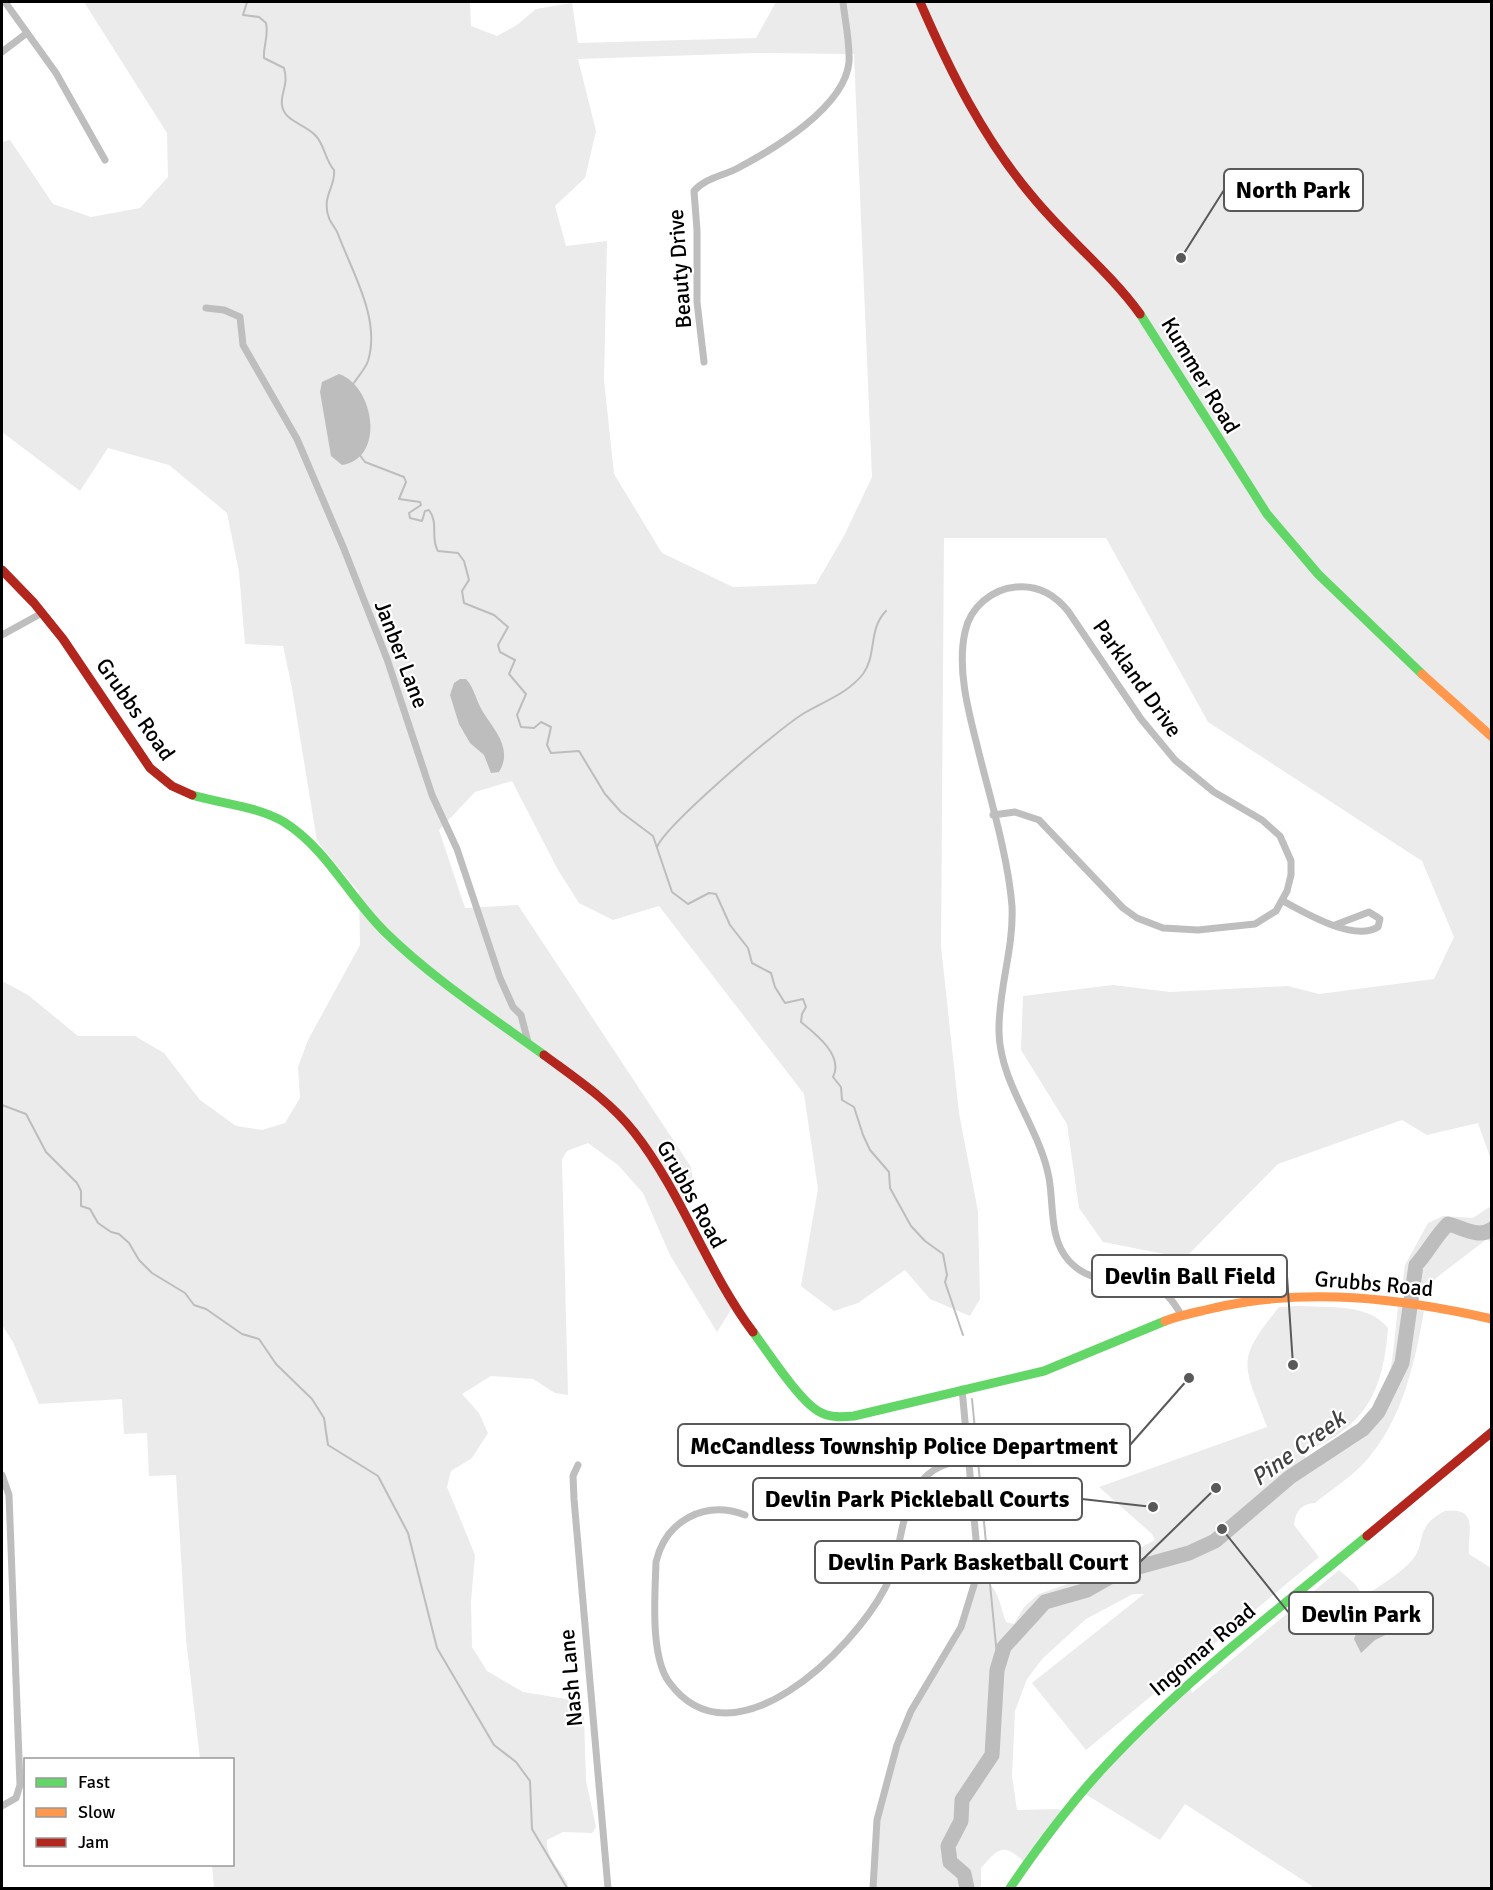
<svg xmlns="http://www.w3.org/2000/svg" width="1493" height="1890" font-family="Signika,sans-serif">
<style>
.green{fill:#ebebeb;fill-rule:evenodd}
.water{fill:#bdbdbd}
.lines{fill:none;stroke-linecap:round;stroke-linejoin:round}
.stream{stroke:#bdbdbd;stroke-width:2}
.river{stroke:#bdbdbd;stroke-width:15}
.street{stroke:#bebebe;stroke-width:7}
.fast{stroke:#63d668;stroke-width:9}
.slow{stroke:#ff974d;stroke-width:9}
.jam{stroke:#b3261e;stroke-width:9}
.labels{text-anchor:middle;stroke-width:4.5;stroke-linejoin:round;paint-order:stroke}
.street-label{font-size:22px;fill:#000;stroke:#fff}
.water-label{font-size:24px;font-style:italic;fill:#424242;stroke:#fff}
.leader{fill:none;stroke:#595959;stroke-width:2}
.callout-dot{fill:#595959;stroke:#fff;stroke-width:2}
.callout{fill:#fff;stroke:#595959;stroke-width:2}
.callout-label{font-size:24px;text-anchor:middle;font-weight:bold;fill:#000}
</style>
<rect width="100%" height="100%" fill="#fff"/>
<g class="green">
<path d="M84 2H470L471 26 497 36 517 25 536 9 572 3 578 43 756 38 776 2H1491V1160L1478 1123 1427 1135 1402 1120 1278 1164 1185 1258 1103 1242 1079 1208 1067 1124 1021 1050 1023 996 1113 985 1170 992 1288 986 1319 994 1434 979 1454 937 1422 861 1208 722 1106 538H944L941 946 959 1113 978 1212 980 1299 970 1316 930 1299 905 1270 858 1303 834 1311 801 1286 818 1189 804 1094 659 906 613 920 579 903 558 870 512 781 475 792 439 830 465 908 518 905 691 1167 695 1196 681 1212 734 1305 717 1332 670 1255 643 1193 618 1165 588 1143 567 1151 562 1159 568 1395 555 1393 533 1379 491 1376 462 1394 479 1413 488 1433 472 1458 451 1471 447 1487 475 1555 471 1601 472 1647 487 1671 523 1692 566 1699 578 1706 584 1716 586 1781 596 1827 592 1833 563 1832 547 1840C545 1859 564 1871 569 1888H214L212 1865 232 1864V1760L200 1759 186 1639 176 1475 149 1476 147 1433 124 1434 122 1399 39 1404 13 1342 2 1325V981L28 995 78 1036H135L164 1053 200 1100 236 1126 262 1130 285 1123 300 1098 298 1067 308 1040 360 945 359 892 317 841 292 688 283 646 245 644 239 572 227 513 169 465 108 448 80 491 2 432V142L10 140 53 204 91 217 140 208 168 177 167 133ZM757 53 854 54 872 477 844 536 816 584 733 587 662 553 614 474 604 380 607 241 566 246 555 206 585 178 596 131 578 59Z"/>
<polygon points="1491,1206 1491,1243 1487,1239 1436,1278 1426,1298 1401,1294 1405,1265 1428,1223 1443,1216 1473,1218"/>
<path d="M1299 1306C1329 1308 1368 1303 1388 1328 1383 1391 1367 1425 1306 1452L1305 1460C1319 1454 1334 1448 1347 1440 1394 1413 1392 1355 1398 1307L1424 1311C1415 1363 1402 1421 1365 1462 1351 1477 1331 1490 1315 1503 1300 1504 1296 1512 1294 1525L1319 1557 1086 1750 1032 1683 1144 1594H1133L1086 1619 1043 1658 1027 1679 1015 1711 1012 1776 1017 1810 1059 1809 1064 1814 1027 1864C1004 1844 1001 1845 981 1868V1888H873L874 1847 901 1733 954 1642 975 1573C1000 1588 997 1597 1006 1622L1014 1624 1024 1607 1039 1594 1085 1578 1155 1540 1152 1534 1099 1487 1267 1427C1244 1364 1234 1363 1279 1307Z"/>
<path d="M1445 1511C1480 1507 1467 1533 1469 1554L1491 1568V1888H1310L1312 1886 1185 1804 1160 1840 1082 1792 1188 1684 1192 1693 1339 1570 1355 1584 1364 1597C1380 1585 1399 1575 1412 1560 1427 1544 1413 1527 1445 1511Z"/>
</g>
<g class="water">
<path d="M339 374C374 386 386 458 342 465L331 456 320 392 322 382Z"/>
<path d="M460 679H466C475 689 476 701 483 712 495 731 513 749 499 772L491 773 484 755 470 743 459 724 450 695 454 683Z"/>
<path d="M1382 1619 1395 1622 1400 1628 1375 1640 1361 1653 1354 1639C1360 1624 1366 1620 1382 1619Z"/>
</g>
<g class="lines">
<g class="stream">
<path d="M247 2 243 15 259 17 266 23C269 37 263 45 264 58L284 68C289 86 280 93 282 105 284 122 306 124 316 136 325 146 325 160 334 170 336 187 321 196 329 218 331 224 336 228 338 234 352 272 381 319 368 361 365 369 358 377 353 384"/>
<path d="M359 454 365 462 404 477 406 482 399 499 420 502 421 505 409 513 410 518 422 521 425 511 429 510C439 523 430 539 438 551L458 553 464 561 469 580 462 591 464 603 494 615 508 627 498 645 500 652 515 660 509 674 526 694 517 715 521 727 534 728 541 722 551 727 547 745 551 753 579 751 605 794 621 812 653 836 672 892 688 904 709 893 716 894 730 925 748 948 752 963 771 973 775 987 785 1003 803 999 806 1007 802 1014 801 1022C816 1034 844 1056 833 1077L841 1087 842 1100 854 1107 863 1135 870 1150 889 1172 890 1188 911 1226 925 1241 943 1254 947 1275 945 1282 963 1335"/>
<path d="M657 847C666 825 781 726 806 712 825 701 848 693 863 674 877 655 868 629 886 611"/>
<polyline points="2,1105 26,1114 46,1152 77,1183 81,1191 81,1206 90,1209 98,1223 111,1232 119,1234 129,1243 139,1260 152,1273 185,1293 194,1305 206,1309 242,1334 259,1339 276,1364 312,1399 324,1418 328,1445 378,1476 408,1533 437,1648 494,1745 516,1762 530,1781 532,1829 567,1888"/>
<polyline points="972,1399 998,1666"/>
</g>
<path class="river" d="M967 1888 964 1874 950 1862 948 1846 961 1821 962 1800 992 1755 997 1670 1004 1647 1045 1602 1087 1590 1117 1573 1189 1553 1215 1541 1290 1477 1363 1429 1378 1412 1402 1363 1416 1265C1428 1252 1435 1237 1448 1224 1462 1227 1478 1239 1492 1229"/>
<g class="street">
<polyline points="5,2 56,73 105,160"/>
<polyline points="2,52 27,33"/>
<polyline points="206,308 224,310 240,317 243,345 297,439 344,549 387,659 432,795 457,849 500,978 513,1007 521,1015 528,1042"/>
<path d="M704 362 697 302V230L694 191C705 178 723 176 738 168 774 149 845 107 849 62 850 42 845 21 843 2"/>
<polyline points="2,635 42,613"/>
<path d="M993 815 1015 812 1039 820 1123 908 1137 918 1163 928 1198 930 1255 924 1276 911 1287 891 1291 875V861L1280 836 1262 820 1214 792 1175 760 1141 719 1068 611C1055 595 1038 585 1016 587 992 589 970 607 965 632 957 668 968 710 977 745 989 795 1008 855 1012 906 1014 949 998 990 999 1032 1000 1084 1040 1128 1049 1178 1054 1206 1049 1239 1069 1261 1107 1301 1149 1254 1181 1315"/>
<path d="M1283 901C1305 913 1354 942 1378 927L1380 919 1369 912 1335 925"/>
<polyline points="578,1465 573,1476 574,1499 608,1888"/>
<polyline points="2,1475 9,1495 20,1785 16,1798 2,1806"/>
<path d="M745 1515C705 1500 666 1520 656 1562 655 1594 650 1656 669 1682 733 1770 853 1649 885 1588 902 1556 898 1515 919 1485 931 1467 948 1462 969 1459"/>
<polyline points="873,1888 877,1820 897,1745 911,1711 961,1627 974,1585 976,1539 962,1389"/>
</g>
<g class="fast">
<polyline points="1140,314 1267,514 1318,574 1422,674"/>
<path d="M192 795C222 804 257 806 284 822 327 849 349 897 385 932 433 979 490 1016 544 1055"/>
<path d="M753 1332C768 1352 798 1399 818 1411 829 1418 842 1417 854 1416L1044 1371 1165 1321"/>
<path d="M1010 1888C1040 1844 1071 1802 1108 1763 1186 1679 1279 1609 1367 1536"/>
</g>
<g class="slow">
<polyline points="1422,674 1492,737"/>
<path d="M1165 1321C1180 1315 1198 1312 1214 1308 1307 1287 1400 1298 1492 1319"/>
</g>
<g class="jam">
<path d="M920 2C950 71 983 138 1032 196 1066 238 1109 271 1140 314"/>
<polyline points="2,570 34,603 63,639 150,768 172,786 192,795"/>
<path d="M544 1055C575 1078 610 1101 634 1132 682 1193 706 1269 753 1332"/>
<polyline points="1367,1536 1492,1432"/>
</g>
</g>
<g class="labels">
<g class="street-label">
<text transform="translate(679 269) rotate(-94)" y="8">Beauty Drive</text>
<text transform="translate(1201 375) rotate(59)" y="8">Kummer Road</text>
<text transform="translate(402 654) rotate(69)" y="8">Janber Lane</text>
<text transform="translate(1138 678) rotate(55)" y="8">Parkland Drive</text>
<text transform="translate(136 709) rotate(55)" y="8">Grubbs Road</text>
<text transform="translate(692 1194) rotate(61)" y="8">Grubbs Road</text>
<text transform="translate(1374 1283) rotate(5)" y="8">Grubbs Road</text>
<text transform="translate(1202 1649) rotate(-40)" y="8">Ingomar Road</text>
<text transform="translate(570 1678) rotate(-95)" y="8">Nash Lane</text>
</g>
<g class="water-label">
<text transform="translate(1298 1448) rotate(-36)" y="8">Pine Creek</text>
</g>
</g>
<path class="leader" d="M1181 258L1224 190M1293 1365L1287 1276M1189 1378L1130 1445M1153 1507L1082 1499M1216 1488L1140 1562M1222 1529L1289 1613"/>
<g class="callout-dot">
<circle cx="1181" cy="258" r="6"/>
<circle cx="1293" cy="1365" r="6"/>
<circle cx="1189" cy="1378" r="6"/>
<circle cx="1153" cy="1507" r="6"/>
<circle cx="1216" cy="1488" r="6"/>
<circle cx="1222" cy="1529" r="6"/>
</g>
<g class="callout">
<rect x="1224" y="169" width="139" height="42" rx="6"/>
<rect x="1092" y="1255" width="195" height="42" rx="6"/>
<rect x="678" y="1424" width="452" height="42" rx="6"/>
<rect x="753" y="1478" width="329" height="42" rx="6"/>
<rect x="815" y="1541" width="325" height="42" rx="6"/>
<rect x="1289" y="1592" width="144" height="42" rx="6"/>
</g>
<g class="callout-label">
<text x="1293" y="198">North Park</text>
<text x="1190" y="1284">Devlin Ball Field</text>
<text x="904" y="1454">McCandless Township Police Department</text>
<text x="917" y="1507">Devlin Park Pickleball Courts</text>
<text x="978" y="1570">Devlin Park Basketball Court</text>
<text x="1361" y="1622">Devlin Park</text>
</g>
<rect width="1493" height="1890" fill="none" stroke="#000000" stroke-width="6"/>
<rect x="24" y="1758" width="210" height="108" fill="#ffffff" stroke="#999999" stroke-width="1.5"/>
<rect x="36" y="1778" width="30" height="9" fill="#63d668" stroke="#999999" stroke-width="1.5"/>
<text x="78" y="1788" font-size="18" fill="#000000">Fast</text>
<rect x="36" y="1808" width="30" height="9" fill="#ff974d" stroke="#999999" stroke-width="1.5"/>
<text x="78" y="1818" font-size="18" fill="#000000">Slow</text>
<rect x="36" y="1838" width="30" height="9" fill="#b3261e" stroke="#999999" stroke-width="1.5"/>
<text x="78" y="1848" font-size="18" fill="#000000">Jam</text>
</svg>
